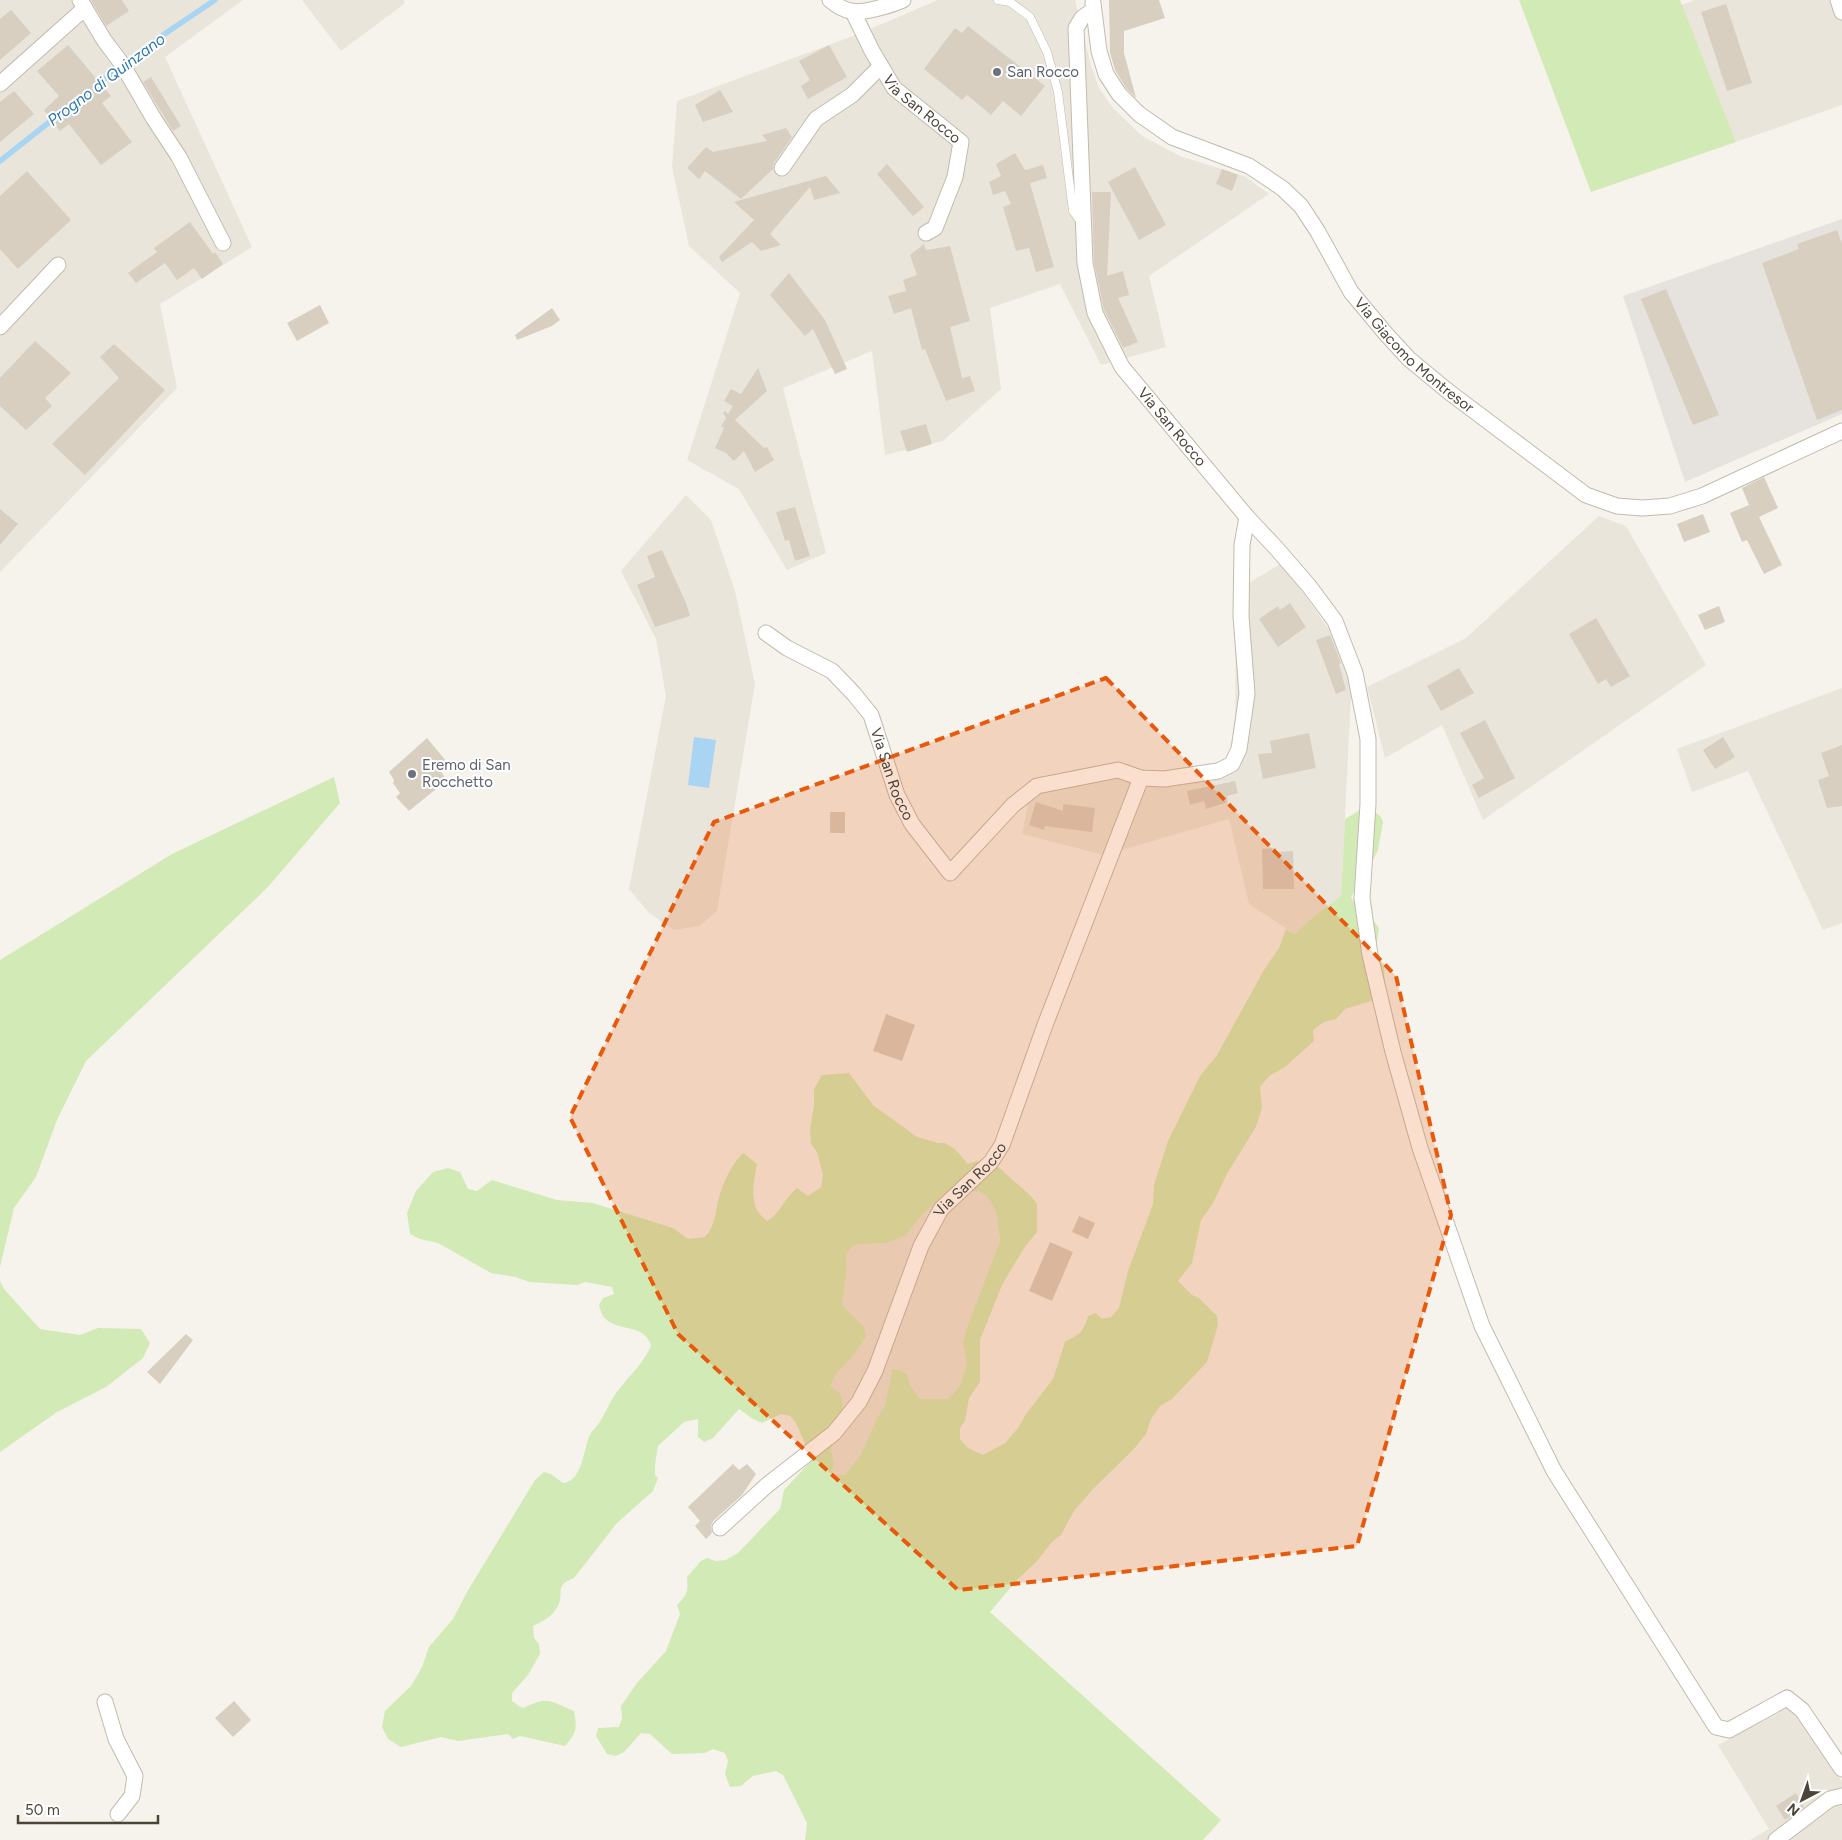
<svg xmlns="http://www.w3.org/2000/svg" width="1842" height="1840" font-family="Figtree,sans-serif">
<style>
.residential{fill:#eae5da}
.industrial{fill:#e6e2dd}
.green{fill:#d2eab5;fill-rule:evenodd}
.water{fill:#a9d4f2}
.lines{fill:none;stroke-linecap:round;stroke-linejoin:round}
.stream{stroke:#a9d4f2;stroke-width:5.5}
.building{fill:#d8cfc1}
.service-casing{stroke:#c2bbae;stroke-width:9}
.minor-casing{stroke:#c2bbae;stroke-width:17}
.service{stroke:#fff;stroke-width:8}
.minor{stroke:#fff;stroke-width:15}
.marked{fill:#e8590c;fill-opacity:0.2;stroke:#e8590c;stroke-width:4;stroke-dasharray:10 6;stroke-linejoin:round}
.worship-dot{fill:#6b7280;stroke:#fff;stroke-width:2}
.labels{text-anchor:middle;stroke-width:4;stroke-linejoin:round;paint-order:stroke}
.worship-label{font-size:15px;fill:#5b616d;stroke:#fff;text-anchor:start}
.street-label{font-size:15px;fill:#4b4439;stroke:#fff}
.water-label{font-size:16px;font-style:italic;fill:#2e7ab2;stroke:#fff}
</style>
<rect width="100%" height="100%" fill="#f6f3ec"/>
<g class="residential">
<polygon points="0,0 243,0 165,57 252,247 160,304 177,388 0,572"/>
<polygon points="302,0 404,0 404,4 341,51"/>
<polygon points="938,0 1075,0 1090,62 1099,88 1113,108 1142,136 1180,156 1244,176 1269,194 1149,276 1166,347 1101,365 1060,284 990,308 1001,389 943,441 885,455 872,351 783,388 826,553 787,570 739,489 687,460 740,293 689,246 672,167 677,101 856,35"/>
<polygon points="1695,0 1839,0 1842,10 1842,105 1736,142 1681,5"/>
<polygon points="686,495 711,520 735,591 755,684 717,911 699,926 674,930 649,913 629,889 666,696 656,639 621,571"/>
<polygon points="1599,516 1626,526 1706,665 1483,820 1442,725 1385,758 1367,687 1466,638"/>
<polygon points="1282,563 1342,648 1351,695 1341,896 1312,918 1295,934 1249,904 1229,819 1104,855 1022,834 1031,788 1235,762 1236,591"/>
<polygon points="1842,688 1842,923 1823,930 1748,771 1692,792 1677,749"/>
<polygon points="978,1191 987,1196 996,1212 1000,1241 966,1330 963,1343 967,1364 960,1386 948,1399 920,1399 910,1385 907,1374 892,1370 885,1406 877,1418 861,1454 845,1475 830,1475 834,1463 831,1450 840,1422 830,1386 836,1374 853,1356 864,1327 842,1306 847,1269 846,1255 853,1245 886,1243 905,1236 922,1215 945,1192"/>
<polygon points="1790,1707 1842,1781 1842,1840 1750,1840 1769,1829 1718,1745"/>
</g>
<polygon class="industrial" points="1842,219 1842,414 1685,482 1623,296"/>
<g class="green">
<polygon points="1519,0 1680,0 1736,142 1591,192"/>
<polygon points="334,777 340,803 268,887 86,1061 57,1120 36,1177 14,1208 0,1267 0,960 172,854"/>
<path d="M1371 808 1381 817 1383 822 1378 850 1368 870 1351 897 1358 910 1373 920 1379 928 1375 955 1384 967 1385 985 1381 998 1345 1009 1336 1019 1324 1022 1313 1030 1314 1041 1285 1067 1269 1076 1260 1087 1262 1108 1256 1127 1228 1172 1212 1205 1201 1220 1192 1263 1178 1281 1192 1295 1199 1298 1217 1316 1218 1325 1207 1362 1172 1399 1160 1406 1151 1419 1146 1434 1134 1449 1093 1489 1074 1511 1061 1535 1052 1542 1037 1561 1016 1581 990 1612 1221 1820 1203 1840H805L807 1823 783 1775 776 1771 753 1776 741 1786 730 1787 725 1774 728 1761 725 1753 713 1749 705 1753 672 1754 650 1734 641 1733 624 1752 616 1756 607 1754 596 1736 598 1728 619 1727 622 1719 621 1706 637 1683 666 1651 680 1614 677 1605C688 1594 688 1592 687 1577L701 1561 707 1558 716 1561 726 1560 738 1553 780 1509 784 1490 812 1460 796 1423 790 1416 781 1414 762 1423 753 1419 739 1409 713 1438 704 1442 698 1437V1419L684 1422 658 1446 655 1465V1475L658 1478 653 1491 617 1523 574 1578C553 1586 565 1592 558 1606 553 1616 542 1622 533 1626L534 1638 539 1644 540 1654 528 1675 512 1693V1701L522 1708C529 1706 537 1701 542 1701 552 1699 565 1708 574 1711 577 1729 577 1732 565 1746L520 1736 513 1739 508 1734 458 1741 441 1737 401 1747 388 1739 382 1727 385 1711 411 1686 422 1667 429 1647 453 1619 467 1592 535 1480 544 1472 551 1474 563 1483C583 1481 583 1449 590 1435 592 1430 597 1427 599 1423 605 1414 609 1404 614 1396 626 1378 643 1365 651 1346 645 1322 615 1333 603 1316 601 1313 600 1308 599 1305L603 1298 614 1294 612 1287 585 1282 577 1285 529 1282 516 1277 491 1273 438 1243 420 1239 410 1234 407 1213 416 1191 433 1172 448 1168 460 1172 468 1189 477 1191 492 1180 557 1200 593 1203 673 1228 688 1239 705 1237C716 1225 715 1212 719 1197 724 1181 731 1165 743 1153L757 1164C753 1184 748 1208 767 1221 780 1214 785 1197 797 1188L808 1196 821 1187 823 1175 817 1152 811 1144 810 1129 814 1106V1089L822 1075 849 1073 873 1105 917 1137 938 1143H945L955 1149 968 1164 977 1161 997 1166 1031 1196 1037 1204V1232L1024 1248 1002 1285 980 1340V1382L969 1398 965 1421 960 1428V1439L968 1448 983 1455 1005 1443 1018 1428 1026 1414 1053 1379 1065 1342C1080 1334 1083 1333 1088 1316L1096 1313 1102 1319 1111 1317 1119 1308 1128 1271 1153 1204 1154 1185 1168 1141 1200 1076 1217 1055 1264 970 1279 948 1286 929 1295 934 1312 918 1341 896 1345 819 1362 809ZM978 1191 987 1196 996 1212 1000 1241 966 1330 963 1343 967 1364 960 1386 948 1399H920L910 1385 907 1374 900 1370H892L885 1406 877 1418 861 1454 845 1475H831L834 1463 831 1450 840 1422 843 1405 840 1393 830 1386 836 1374 853 1356 866 1336 864 1327 842 1305 847 1269 846 1255 853 1245 886 1243 905 1236 922 1215 945 1193Z"/>
<polygon points="0,1281 4,1289 40,1329 80,1335 98,1328 141,1329 150,1343 143,1358 106,1387 57,1412 0,1452"/>
</g>
<polygon class="water" points="694,737 716,740 709,788 688,785"/>
<g class="lines">
<g class="stream">
<polyline points="94,87 166,33 215,0"/>
<polyline points="0,161 57,116"/>
</g>
</g>
<g class="building">
<polygon points="91,0 122,0 129,11 106,26"/>
<polygon points="1109,0 1159,0 1165,18 1124,31 1124,53 1136,98 1126,88 1115,70 1110,53"/>
<polygon points="1726,4 1752,83 1727,91 1701,12"/>
<polygon points="11,10 31,33 0,60 0,19"/>
<polygon points="968,26 1045,86 1021,116 1003,101 991,115 967,95 962,100 924,69 955,28 962,33"/>
<polygon points="68,45 111,96 102,103 132,142 101,165 69,124 60,131 44,110 59,96 37,71"/>
<polygon points="829,45 847,77 808,99 801,86 810,80 799,61"/>
<polygon points="151,77 181,126 173,131 143,82"/>
<polygon points="720,90 733,112 703,122 695,105"/>
<polygon points="14,91 34,114 0,142 0,102"/>
<polygon points="786,128 792,137 774,163 773,169 741,199 705,171 699,179 687,168 706,147 713,152 767,141 762,135"/>
<polygon points="1015,153 1025,170 1043,165 1047,178 1030,183 1054,267 1036,272 1029,248 1016,251 1003,207 1011,204 1005,191 993,195 989,182 1001,176 996,164"/>
<polygon points="887,164 924,207 913,216 877,174"/>
<polygon points="1135,167 1166,225 1139,240 1108,182"/>
<polygon points="1222,169 1238,175 1232,191 1216,184"/>
<polygon points="27,171 71,220 18,269 0,249 0,196"/>
<polygon points="826,176 840,193 814,200 810,187 770,234 781,245 761,251 752,242 722,262 719,257 754,220 734,202"/>
<polygon points="1092,192 1111,192 1107,276 1123,271 1129,295 1118,298 1138,342 1123,348 1104,310 1094,262"/>
<polygon points="190,222 213,254 215,252 223,264 202,279 194,268 177,280 165,263 136,283 128,273 157,252 154,248"/>
<polygon points="1837,230 1842,244 1842,410 1817,420 1762,263 1799,249 1797,244"/>
<polygon points="924,244 926,250 950,246 970,321 950,327 962,378 970,376 975,391 946,401 925,349 922,350 911,308 894,314 888,296 906,291 903,280 917,275 910,255"/>
<polygon points="789,273 825,320 847,369 835,374 813,329 805,336 770,295"/>
<polygon points="1666,289 1719,415 1693,425 1641,299"/>
<polygon points="320,305 329,323 297,341 287,323"/>
<polygon points="552,308 560,320 552,326 517,340 515,335"/>
<polygon points="35,341 71,373 45,398 52,406 26,430 0,406 0,378"/>
<polygon points="114,344 165,390 85,475 52,444 119,378 100,357"/>
<polygon points="758,368 767,391 735,420 764,448 767,447 774,460 755,472 744,451 734,461 726,453 715,448 724,428 721,426 726,418 723,413 725,411 728,414 733,406 724,401 731,389 741,394"/>
<polygon points="926,424 932,444 907,452 900,431"/>
<polygon points="1764,477 1778,508 1759,517 1782,565 1764,574 1747,540 1742,542 1730,513 1749,505 1742,488"/>
<polygon points="795,507 810,556 795,561 789,540 785,541 776,512"/>
<polygon points="0,509 18,524 0,545"/>
<polygon points="1703,514 1710,532 1684,542 1677,524"/>
<polygon points="662,550 686,603 690,616 655,627 637,585 655,577 647,556"/>
<polygon points="1290,603 1306,627 1278,647 1259,619 1278,606 1280,610"/>
<polygon points="1719,606 1725,622 1705,630 1698,615"/>
<polygon points="1596,618 1630,676 1611,687 1606,679 1598,684 1569,634"/>
<polygon points="1330,635 1341,663 1339,664 1346,690 1336,694 1316,640"/>
<polygon points="1459,668 1474,693 1441,711 1427,686"/>
<polygon points="1485,720 1515,778 1479,798 1472,785 1484,778 1460,733"/>
<polygon points="1309,733 1316,768 1263,779 1258,754 1272,753 1270,741"/>
<polygon points="1723,737 1735,757 1715,769 1703,750"/>
<polygon points="427,738 446,761 438,768 447,780 409,811 396,797 400,793 393,783 394,780 389,772"/>
<polygon points="1842,745 1842,806 1827,808 1818,780 1829,776 1821,753"/>
<polygon points="1235,781 1238,793 1227,796 1228,802 1206,809 1204,801 1190,805 1187,791"/>
<polygon points="1036,802 1063,811 1063,804 1095,808 1092,832 1045,826 1044,830 1029,825"/>
<rect x="830" y="812" width="15" height="21"/>
<polygon points="1276,848 1276,852 1293,851 1294,889 1263,889 1262,849"/>
<polygon points="886,1014 915,1025 902,1061 873,1051"/>
<polygon points="1079,1216 1095,1223 1088,1239 1072,1232"/>
<polygon points="1050,1242 1073,1252 1052,1301 1029,1291"/>
<polygon points="186,1334 193,1340 160,1384 147,1372"/>
<polygon points="733,1464 739,1470 747,1464 756,1474 742,1495 713,1521 711,1526 712,1533 706,1539 695,1526 700,1521 688,1507"/>
<polygon points="234,1701 251,1720 233,1737 215,1718"/>
<polygon points="1796,1793 1804,1807 1785,1820 1776,1806"/>
</g>
<g class="lines">
<defs>
<polyline id="service" points="998,0 1010,2 1030,17 1047,52 1058,92 1073,211 1081,222"/>
<g id="minor">
<polyline points="80,0 104,40 122,64 154,119 179,157 223,243"/>
<path d="M830 0C836 5 844 10 851 11 862 14 892 5 903 0"/>
<polyline points="1838,0 1842,12"/>
<path id="s1" d="M1093 3 1099 51 1106 74 1119 94 1139 114 1172 137 1249 166 1282 188 1301 206 1318 232 1351 292 1386 334 1409 359 1449 392 1586 495 1617 506 1642 508 1670 506 1702 496 1842 431"/>
<path id="s2" d="M853 12 872 51 894 88 961 142 955 177 935 228 926 233"/>
<polyline points="0,84 85,8"/>
<polyline points="782,168 816,119 852,95 881,66"/>
<polyline points="0,327 58,265"/>
<polyline points="1247,517 1277,549 1309,586 1335,621 1355,673 1368,739 1368,804 1362,898 1370,955 1393,1052 1420,1148 1482,1326 1554,1471 1716,1727 1729,1730 1787,1698 1802,1710 1842,1769"/>
<path id="s3" d="M766 633 787 648 832 671 854 694 871 715 897 795 912 824 950 873 1013 805 1037 786 1118 770 1141 778 1164 779 1218 771 1232 764 1239 749 1247 694 1241 616 1242 545 1247 517 1122 367 1095 313 1085 263 1076 28 1082 18 1093 10"/>
<path id="s4" d="M720 1528 766 1486 834 1433 859 1402 875 1371 921 1246 941 1209 991 1162 1002 1145 1045 1025 1141 778"/>
<polyline points="105,1702 116,1739 135,1776 132,1796 118,1814"/>
<polyline points="1776,1840 1830,1799 1842,1796"/>
</g>
</defs>
<use href="#service" class="service-casing"/>
<use href="#minor" class="minor-casing"/>
<use href="#service" class="service"/>
<use href="#minor" class="minor"/>
</g>
<path class="marked" d="M1106 678 1396 976 1451 1215 1357 1546 958 1590 678 1334 570 1117 714 822Z"/>
<g class="worship-dot">
<circle cx="997" cy="72" r="5"/>
<circle cx="412" cy="774" r="5"/>
</g>
<g class="labels">
<g class="worship-label">
<text x="1007" y="77">San Rocco</text>
<text x="422" y="770">Eremo di San<tspan x="422" dy="17">Rocchetto</tspan></text>
</g>
<g class="street-label">
<text dy="5" stroke="none"><textPath href="#s2" startOffset="121">Via San Rocco</textPath></text>
<text dy="5" stroke="none"><textPath href="#s1" startOffset="502">Via Giacomo Montresor</textPath></text>
<text transform="translate(1172 427) rotate(50)" y="5">Via San Rocco</text>
<text dy="5" stroke="none"><textPath href="#s3" startOffset="198">Via San Rocco</textPath></text>
<text dy="5" stroke="none"><textPath href="#s4" startOffset="440">Via San Rocco</textPath></text>
</g>
<g class="water-label">
<text transform="translate(106 79) rotate(-37)" y="6">Progno di Quinzano</text>
</g>
</g>
<g transform="translate(1802 1800) rotate(221)" stroke="#ffffff" stroke-width="4" paint-order="stroke">
<path d="M0-4L9 19L0 12L-9 19Z" fill="#4b4439"/>
<text y="-8" font-size="14" font-weight="bold" text-anchor="middle" fill="#4b4439">N</text>
</g>
<path d="M18 1815v8h140v-8" fill="none" stroke="#4b4439" stroke-width="2.5"/>
<text x="25" y="1815" font-size="15" fill="#4b4439" stroke="#ffffff" stroke-width="4" paint-order="stroke">50 m</text>
</svg>
